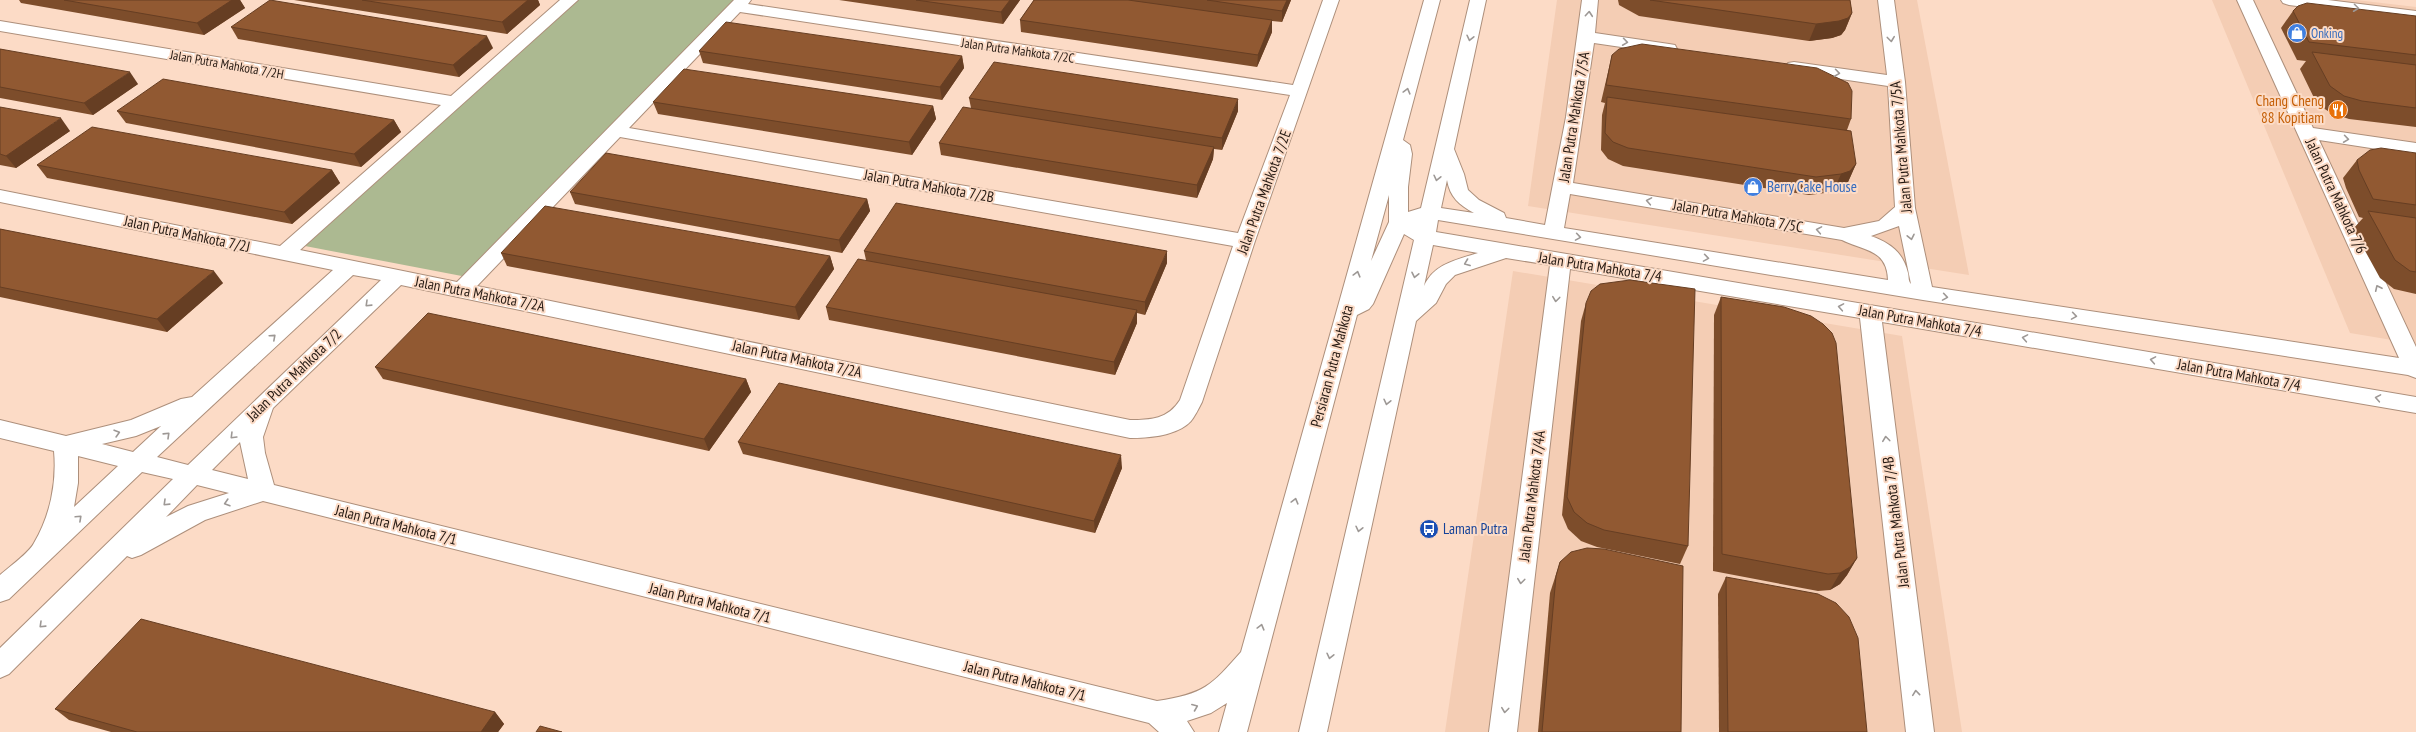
<svg xmlns="http://www.w3.org/2000/svg" width="2416" height="732" font-family="'PT Sans Narrow',sans-serif">
<style>
.built{fill:#f4cdb4}
.green{fill:#acb991}
.lines{fill:none;stroke-linecap:round;stroke-linejoin:round}
.minor-casing{stroke:#ad8f7b;stroke-width:2}
.minor{fill:#fff;fill-rule:evenodd}
.wall{fill:#7d4d2b}
.shaded-wall{fill:#663e23}
.building{fill:#915932;stroke:#663e23}
.oneway{stroke:#9d9895}
.labels{text-anchor:middle;stroke-width:4;stroke-linejoin:round;paint-order:stroke}
.far-shop-label{font-size:13px;fill:#366cbe;stroke:#fcdbc6;text-anchor:start}
.far-street-label{font-size:13px;fill:#261a13;stroke:#fcdbc6}
.food-label{font-size:15px;fill:#c56008;stroke:#fcdbc6;text-anchor:end}
.street-label{font-size:15px;fill:#261a13;stroke:#fcdbc6}
.shop-label{font-size:15px;fill:#366cbe;stroke:#fcdbc6;text-anchor:start}
.transit-label{font-size:15px;fill:#164399;stroke:#fcdbc6;text-anchor:start}
</style>
<rect width="100%" height="100%" fill="#fcdbc6"/>
<g class="built">
<polygon points="1557,0 1917,0 1969,275 1528,206"/>
<polygon points="2212,0 2356,0 2416,7 2416,344 2350,333"/>
<polygon points="1513,271 1902,336 1962,732 1445,732"/>
</g>
<polygon class="green" points="578,0 736,0 467,277 305,246"/>
<g class="lines">
<defs>
<g id="minor">
<path d="M560 0H578L300 250 457 282 734 0H751L748 4 1293 85 1323 0H1339L1255 241 1202 402C1199 408 1195 416 1191 421 1177 436 1148 438 1130 438L401 285 273 408 263 437 265 453 274 485 1157 701C1204 694 1211 686 1241 652L1424 0H1440L1403 140 1410 145 1412 154 1408 187V212L1421 208 1470 0H1486L1454 149 1464 174 1468 190 1479 200 1504 213 1506 218 1545 225 1566 117 1582 0H1598L1595 33 1669 44 1675 45 1677 49 1675 53 1669 54 1594 43 1573 183 1844 228 1879 221 1895 207 1888 86 1794 72 1788 71 1785 67 1788 63 1794 62 1887 75 1878 0H1894L1905 82 1915 208 1932 287 2399 358 2237 0H2253L2313 128 2416 143V155L2319 140 2416 347V378L2408 375 1923 300 1438 220 1436 232 2416 397V413L1882 322 1934 732H1906L1860 318 1570 269 1517 732H1489L1550 265 1506 258 1455 275 1446 284 1436 303 1416 321 1327 732H1299L1414 240 1404 234 1373 304 1369 309 1357 315 1247 732H1219L1227 703 1211 713 1187 721 1194 732H1159L1149 723 263 501 205 520 141 555 132 558 127 556 9 674 0 678V648L173 479 142 472 9 599 0 602V575C9 567 29 553 34 543 50 516 57 483 54 451L0 438V420L66 436 131 420 181 399 192 397 333 270 0 202V190L280 246 441 105 0 31V21L451 96ZM740 12 1290 95 1238 233 629 128ZM620 137 1233 246 1180 400C1168 419 1151 420 1130 420L477 286ZM1447 180C1450 197 1459 205 1474 213L1441 208ZM1570 194 1842 240C1864 251 1887 249 1888 280L1564 228ZM1389 195V222L1371 261ZM1899 226 1911 284C1908 281 1909 277 1908 273 1903 252 1890 243 1871 236ZM1433 245 1478 253C1456 260 1434 264 1424 286ZM353 275 381 280 188 465 157 457ZM161 426 133 452 102 444 136 436ZM240 442 248 479 212 470ZM78 456 118 466 74 507 78 483ZM197 485 229 493 188 506 166 517Z"/>
<polygon points="2281,0 2328,0 2416,11 2416,21 2289,5 2283,3"/>
</g>
</defs>
<use href="#minor" class="minor-casing"/>
<use href="#minor" class="minor"/>
</g>
<g class="wall">
<polygon points="19,0 240,0 245,8 204,35 21,3"/>
<polygon points="294,0 538,0 540,5 507,34"/>
<polygon points="839,0 1020,0 1003,24"/>
<polygon points="1034,0 1291,0 1282,22 1272,21 1272,32 1257,67 1021,32 1020,20"/>
<polygon points="1618,0 1850,0 1852,13 1845,30 1841,35 1832,38 1809,41 1639,16 1619,5"/>
<polygon points="2293,11 2416,16 2416,127 2349,119 2331,113 2317,104 2300,69 2306,61 2297,60 2281,28"/>
<polygon points="231,27 493,48 459,77 238,39"/>
<polygon points="0,49 138,84 93,115 0,98"/>
<polygon points="699,51 962,56 964,68 942,100 703,63"/>
<polygon points="1612,55 1851,119 1847,130 1856,164 1848,182 1842,188 1833,192 1809,195 1623,166 1608,159 1601,150 1602,115 1605,103 1601,102"/>
<polygon points="969,98 1238,111 1222,150 1214,149 1213,159 1197,198 941,155 939,143 971,108"/>
<polygon points="653,102 933,106 936,119 912,155 658,114"/>
<polygon points="0,107 70,131 16,168 0,165"/>
<polygon points="117,111 394,120 401,132 361,167 126,123"/>
<polygon points="2416,153 2416,294 2394,289 2380,278 2353,229 2363,218 2359,217 2346,188 2343,178 2357,160"/>
<polygon points="37,165 332,170 340,183 292,224 47,178"/>
<polygon points="570,192 867,199 870,211 842,253 575,204"/>
<polygon points="0,229 223,283 167,332 0,297"/>
<polygon points="864,251 1167,263 1145,315 1137,313 1137,323 1115,375 829,320 826,307 866,260"/>
<polygon points="501,253 830,256 834,269 799,320 507,266"/>
<polygon points="1721,297 1857,558 1847,575 1840,584 1830,590 1818,591 1713,571 1714,315"/>
<polygon points="1586,303 1688,546 1680,564 1597,547 1581,541 1568,529 1562,515 1581,321"/>
<polygon points="375,367 746,379 751,392 709,451 383,379"/>
<polygon points="738,442 1122,468 1095,533 743,454"/>
<polygon points="1560,562 1681,732 1538,732 1550,593"/>
<polygon points="1726,577 1867,732 1719,732 1718,594"/>
<polygon points="55,709 495,712 504,724 498,732 111,732 69,720"/>
</g>
<g class="shaded-wall">
<polygon points="232,0 240,0 245,8 204,35 197,23"/>
<polygon points="528,0 538,0 540,5 507,34 502,22"/>
<polygon points="1010,0 1020,0 1003,24 1001,12"/>
<polygon points="1287,0 1291,0 1282,22 1282,11"/>
<polygon points="1852,13 1845,30 1841,35 1832,38 1809,41 1816,24"/>
<polygon points="1272,20 1272,32 1257,67 1258,55"/>
<polygon points="487,36 493,48 459,77 453,65"/>
<polygon points="962,56 964,68 942,100 940,87"/>
<polygon points="130,72 138,84 93,115 84,103"/>
<polygon points="1238,99 1238,111 1222,150 1222,138"/>
<polygon points="933,106 936,119 912,155 909,142"/>
<polygon points="61,118 70,131 16,168 6,156"/>
<polygon points="394,120 401,132 361,167 354,154"/>
<polygon points="1214,147 1213,159 1197,198 1197,185"/>
<polygon points="1856,164 1848,182 1842,188 1833,192 1841,174"/>
<polygon points="332,170 340,183 292,224 284,212"/>
<polygon points="867,199 870,211 842,253 839,240"/>
<polygon points="1167,251 1167,263 1145,315 1145,302"/>
<polygon points="830,256 834,269 799,320 795,307"/>
<polygon points="214,271 223,283 167,332 157,319"/>
<polygon points="1137,310 1137,323 1115,375 1114,362"/>
<polygon points="746,379 751,392 709,451 704,439"/>
<polygon points="1121,455 1122,468 1095,533 1094,521"/>
<polygon points="1857,558 1847,575 1840,584 1830,590 1840,573"/>
<polygon points="495,712 504,724 498,732 481,732"/>
</g>
<g class="building">
<polygon points="64,0 232,0 197,23"/>
<polygon points="270,0 487,36 453,65 231,27"/>
<polygon points="362,0 528,0 502,22"/>
<polygon points="916,0 1010,0 1001,12"/>
<polygon points="1034,0 1128,0 1272,20 1258,55 1020,20"/>
<polygon points="1207,0 1287,0 1282,11"/>
<polygon points="1650,0 1850,0 1852,13 1848,18 1839,21 1816,24"/>
<polygon points="2307,3 2416,16 2416,55 2309,42 2293,11 2298,6"/>
<polygon points="726,22 962,56 940,87 699,51"/>
<polygon points="1642,44 1817,68 1848,83 1852,91 1851,119 1606,85 1612,55 1619,49"/>
<polygon points="0,49 130,72 84,103 0,87"/>
<polygon points="2312,52 2416,65 2416,108 2362,101 2344,96 2330,86"/>
<polygon points="994,62 1238,99 1222,138 969,98"/>
<polygon points="684,69 933,106 909,142 653,102"/>
<polygon points="163,79 394,120 354,154 117,111"/>
<polygon points="1607,97 1851,131 1856,164 1850,171 1841,174 1816,177 1628,148 1613,142 1605,133"/>
<polygon points="0,107 61,118 6,156 0,154"/>
<polygon points="963,107 1214,147 1197,185 939,143"/>
<polygon points="92,127 332,170 284,212 37,165"/>
<polygon points="2381,148 2416,153 2416,205 2373,199 2359,170 2357,160 2370,150"/>
<polygon points="606,153 867,199 839,240 570,192"/>
<polygon points="896,203 1167,251 1145,302 864,251"/>
<polygon points="545,206 830,256 795,307 501,253"/>
<polygon points="2368,211 2416,218 2416,272 2410,271 2395,260"/>
<polygon points="0,229 214,271 157,319 0,287"/>
<polygon points="858,259 1137,310 1114,362 826,307"/>
<polygon points="1630,280 1695,289 1688,546 1604,530 1587,523 1574,512 1567,497 1586,303 1591,291 1600,284"/>
<polygon points="1721,297 1784,307 1811,316 1823,324 1832,333 1836,343 1857,558 1850,567 1840,573 1828,574 1722,554"/>
<polygon points="428,313 746,379 704,439 375,367"/>
<polygon points="779,383 1121,455 1094,521 738,442"/>
<polygon points="1587,548 1604,549 1683,566 1681,732 1542,732 1556,576 1560,562 1571,552"/>
<polygon points="1726,577 1818,594 1836,603 1849,617 1858,638 1867,732 1728,732"/>
<polygon points="141,619 495,712 481,732 137,732 55,709"/>
<polygon points="540,726 562,732 536,732"/>
</g>
<defs><path id="oneway-chevron" d="M-2-3.5L2.5 0L-2 3.5" fill="none" stroke-width="1.6" stroke-linecap="round" stroke-linejoin="round"/></defs>
<g class="oneway">
<use href="#oneway-chevron" transform="translate(2356 8) rotate(7)"/>
<use href="#oneway-chevron" transform="translate(1589 14) rotate(-85)"/>
<use href="#oneway-chevron" transform="translate(1470 38) rotate(103)"/>
<use href="#oneway-chevron" transform="translate(1891 39) rotate(83)"/>
<use href="#oneway-chevron" transform="translate(1625 42) rotate(8)"/>
<use href="#oneway-chevron" transform="translate(1837 73) rotate(8)"/>
<use href="#oneway-chevron" transform="translate(1407 91) rotate(-75)"/>
<use href="#oneway-chevron" transform="translate(2346 139) rotate(8)"/>
<use href="#oneway-chevron" transform="translate(1437 178) rotate(103)"/>
<use href="#oneway-chevron" transform="translate(1649 201) rotate(-170)"/>
<use href="#oneway-chevron" transform="translate(1819 230) rotate(-170)"/>
<use href="#oneway-chevron" transform="translate(1578 237) rotate(9)"/>
<use href="#oneway-chevron" transform="translate(1911 237) rotate(78)"/>
<use href="#oneway-chevron" transform="translate(1706 258) rotate(9)"/>
<use href="#oneway-chevron" transform="translate(1467 263) rotate(159)"/>
<use href="#oneway-chevron" transform="translate(1357 274) rotate(-75)"/>
<use href="#oneway-chevron" transform="translate(1415 275) rotate(102)"/>
<use href="#oneway-chevron" transform="translate(2378 288) rotate(-115)"/>
<use href="#oneway-chevron" transform="translate(1945 297) rotate(9)"/>
<use href="#oneway-chevron" transform="translate(1556 299) rotate(97)"/>
<use href="#oneway-chevron" transform="translate(368 304) rotate(136)"/>
<use href="#oneway-chevron" transform="translate(1841 307) rotate(-170)"/>
<use href="#oneway-chevron" transform="translate(2074 316) rotate(9)"/>
<use href="#oneway-chevron" transform="translate(273 337) rotate(-42)"/>
<use href="#oneway-chevron" transform="translate(2025 338) rotate(-170)"/>
<use href="#oneway-chevron" transform="translate(2153 360) rotate(-170)"/>
<use href="#oneway-chevron" transform="translate(2378 398) rotate(-170)"/>
<use href="#oneway-chevron" transform="translate(1387 402) rotate(103)"/>
<use href="#oneway-chevron" transform="translate(117 433) rotate(-16)"/>
<use href="#oneway-chevron" transform="translate(167 435) rotate(-44)"/>
<use href="#oneway-chevron" transform="translate(233 436) rotate(135)"/>
<use href="#oneway-chevron" transform="translate(1886 439) rotate(-97)"/>
<use href="#oneway-chevron" transform="translate(1295 501) rotate(-75)"/>
<use href="#oneway-chevron" transform="translate(166 503) rotate(136)"/>
<use href="#oneway-chevron" transform="translate(227 503) rotate(163)"/>
<use href="#oneway-chevron" transform="translate(79 518) rotate(-43)"/>
<use href="#oneway-chevron" transform="translate(1359 529) rotate(103)"/>
<use href="#oneway-chevron" transform="translate(1521 581) rotate(97)"/>
<use href="#oneway-chevron" transform="translate(42 625) rotate(136)"/>
<use href="#oneway-chevron" transform="translate(1261 627) rotate(-75)"/>
<use href="#oneway-chevron" transform="translate(1330 656) rotate(103)"/>
<use href="#oneway-chevron" transform="translate(1916 693) rotate(-96)"/>
<use href="#oneway-chevron" transform="translate(1195 707) rotate(-22)"/>
<use href="#oneway-chevron" transform="translate(1505 710) rotate(97)"/>
</g>
<defs>
<symbol id="shop-disc" viewBox="-11 -11 22 22"><circle r="9.5" fill="#3f7fe0" stroke="#fcdbc6"/><path d="M-5-2.5h2.3a2.7 3.5 0 0 1 5.4 0H5L5.5 6h-11ZM-1.5-2.5h3a1.5 2.3 0 0 0-3 0Z" fill="#fff"/></symbol>
<symbol id="restaurant-disc" viewBox="-11 -11 22 22"><circle r="9.5" fill="#e8710a" stroke="#fcdbc6"/><path d="M-5-6h1v4h1v-4h1v4h1v-4h1v5L-1.5 .5V6h-2V.5L-5-1ZM5-6V6H3V1.5H1.5Q1.5-4 5-6Z" fill="#fff"/></symbol>
<symbol id="bus-disc" viewBox="-11 -11 22 22"><circle r="9.5" fill="#1a4fb4" stroke="#fcdbc6"/><path d="M-5-6H5V4H4V6H2V4H-2V6H-4V4H-5ZM-3.5-4V0h7V-4ZM-3.5 1.2v1.5H-2V1.2ZM2 1.2v1.5H3.5V1.2Z" fill="#fff"/></symbol>
</defs>
<g fill-rule="evenodd">
<use href="#shop-disc" x="2286" y="22" width="22" height="22"/>
<use href="#restaurant-disc" x="2327" y="99" width="22" height="22"/>
<use href="#shop-disc" x="1742" y="176" width="22" height="22"/>
<use href="#bus-disc" x="1418" y="518" width="22" height="22"/>
</g>
<g class="labels">
<g class="far-shop-label">
<text x="2311" y="38">Onking</text>
</g>
<g class="far-street-label">
<text transform="translate(1018 50) rotate(8)" y="5">Jalan Putra Mahkota 7/2C</text>
<text transform="translate(227 64) rotate(10)" y="5">Jalan Putra Mahkota 7/2H</text>
</g>
<g class="food-label">
<text x="2324" y="106">Chang Cheng<tspan x="2324" dy="17">88 Kopitiam</tspan></text>
</g>
<g class="street-label">
<text transform="translate(1574 117) rotate(-81)" y="5">Jalan Putra Mahkota 7/5A</text>
<text transform="translate(1901 147) rotate(-95)" y="5">Jalan Putra Mahkota 7/5A</text>
<text transform="translate(929 186) rotate(10)" y="5">Jalan Putra Mahkota 7/2B</text>
<text transform="translate(1264 192) rotate(-70)" y="5">Jalan Putra Mahkota 7/2E</text>
<text transform="translate(2336 196) rotate(65)" y="5">Jalan Putra Mahkota 7/6</text>
<text transform="translate(1738 216) rotate(10)" y="5">Jalan Putra Mahkota 7/5C</text>
<text transform="translate(187 234) rotate(12)" y="5">Jalan Putra Mahkota 7/2J</text>
<text transform="translate(1600 267) rotate(9)" y="5">Jalan Putra Mahkota 7/4</text>
<text transform="translate(480 294) rotate(11)" y="5">Jalan Putra Mahkota 7/2A</text>
<text transform="translate(1920 321) rotate(10)" y="5">Jalan Putra Mahkota 7/4</text>
<text transform="translate(797 359) rotate(12)" y="5">Jalan Putra Mahkota 7/2A</text>
<text transform="translate(1332 366) rotate(-75)" y="5">Persiaran Putra Mahkota</text>
<text transform="translate(294 375) rotate(-44)" y="5">Jalan Putra Mahkota 7/2</text>
<text transform="translate(2239 375) rotate(10)" y="5">Jalan Putra Mahkota 7/4</text>
<text transform="translate(1532 496) rotate(-83)" y="5">Jalan Putra Mahkota 7/4A</text>
<text transform="translate(1896 522) rotate(-97)" y="5">Jalan Putra Mahkota 7/4B</text>
<text transform="translate(396 525) rotate(14)" y="5">Jalan Putra Mahkota 7/1</text>
<text transform="translate(710 603) rotate(14)" y="5">Jalan Putra Mahkota 7/1</text>
<text transform="translate(1025 681) rotate(14)" y="5">Jalan Putra Mahkota 7/1</text>
</g>
<g class="shop-label">
<text x="1767" y="192">Berry Cake House</text>
</g>
<g class="transit-label">
<text x="1443" y="534">Laman Putra</text>
</g>
</g>
</svg>
